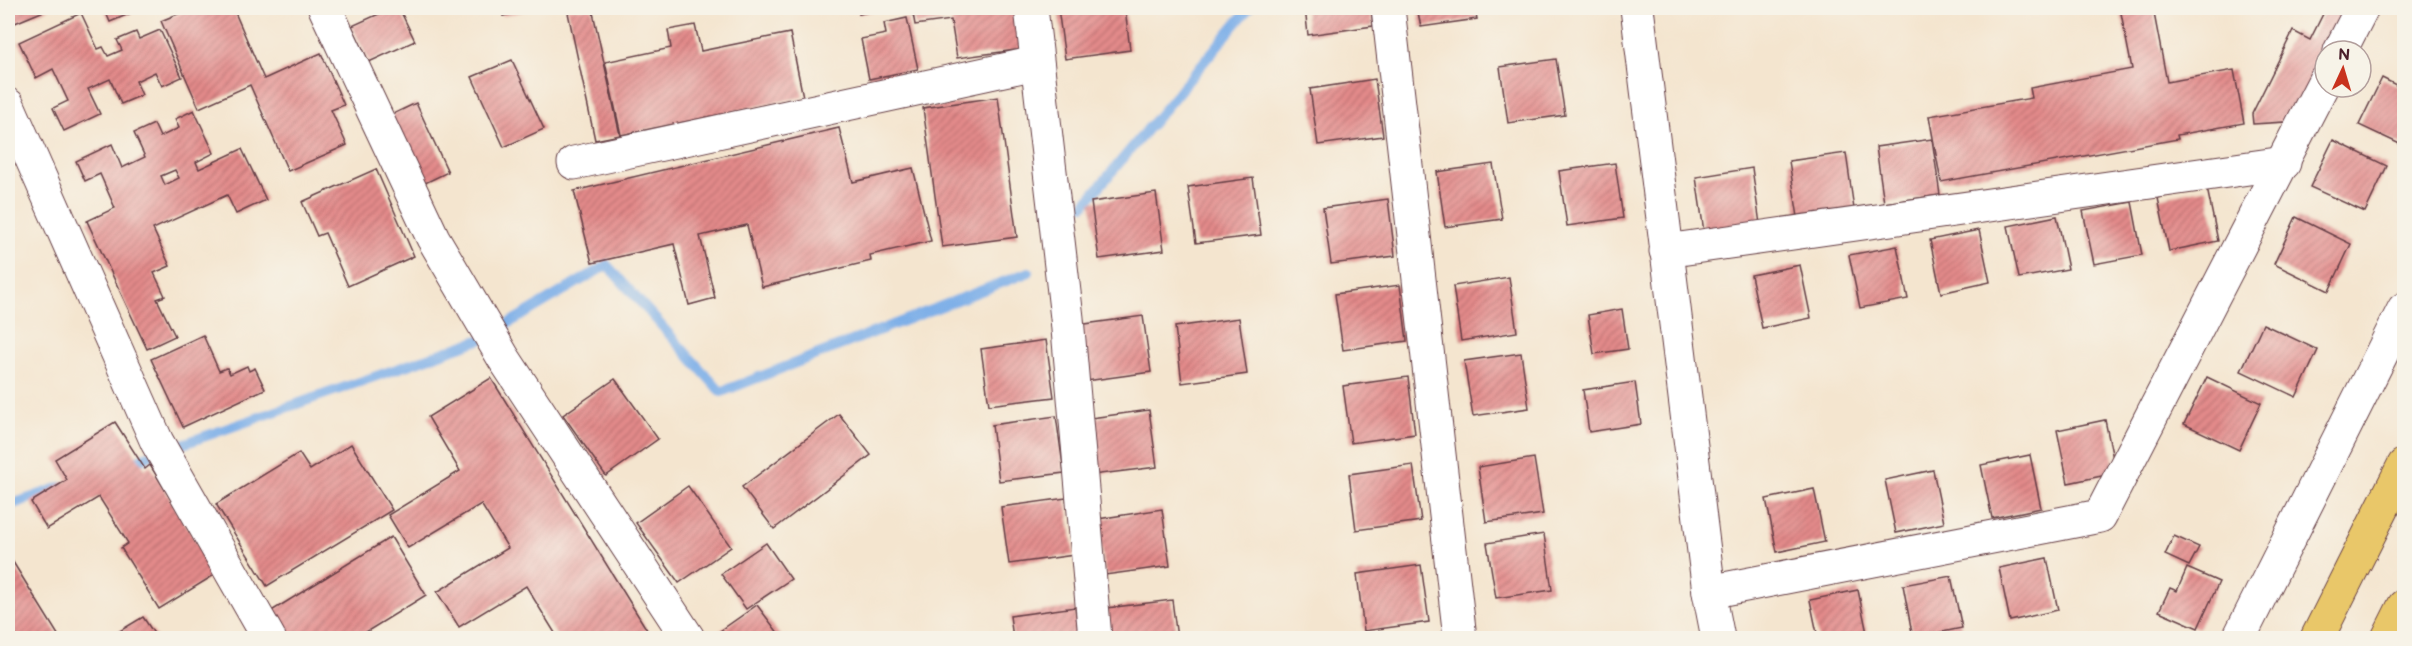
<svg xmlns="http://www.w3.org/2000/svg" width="2412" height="646" font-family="'Balsamiq Sans',sans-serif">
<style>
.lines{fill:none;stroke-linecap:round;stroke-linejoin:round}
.stream{stroke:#7caee8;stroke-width:10}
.building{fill:url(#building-hatch);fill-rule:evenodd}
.minor-casing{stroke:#643d44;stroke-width:35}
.major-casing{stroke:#643d44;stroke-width:35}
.minor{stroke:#fff;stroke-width:33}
.major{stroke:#e9c769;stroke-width:33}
</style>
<defs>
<pattern id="building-hatch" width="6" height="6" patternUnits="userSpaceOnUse" patternTransform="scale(1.5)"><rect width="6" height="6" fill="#e38a8a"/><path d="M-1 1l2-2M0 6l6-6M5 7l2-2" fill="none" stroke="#ba7071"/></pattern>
</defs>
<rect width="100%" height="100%" fill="#f7f3e8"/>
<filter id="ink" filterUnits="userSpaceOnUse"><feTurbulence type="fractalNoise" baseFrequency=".0167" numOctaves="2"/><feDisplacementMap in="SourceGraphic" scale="12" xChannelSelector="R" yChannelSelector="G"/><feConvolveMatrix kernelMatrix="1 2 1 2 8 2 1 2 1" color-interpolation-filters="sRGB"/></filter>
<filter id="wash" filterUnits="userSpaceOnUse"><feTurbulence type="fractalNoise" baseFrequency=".008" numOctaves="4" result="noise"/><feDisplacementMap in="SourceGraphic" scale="24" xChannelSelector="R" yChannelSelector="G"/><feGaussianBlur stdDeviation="1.35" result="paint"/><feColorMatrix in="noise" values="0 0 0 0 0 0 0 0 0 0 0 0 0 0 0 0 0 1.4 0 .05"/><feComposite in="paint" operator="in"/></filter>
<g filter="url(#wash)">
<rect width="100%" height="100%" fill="#f4e5cf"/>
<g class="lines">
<g class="stream">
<polyline points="1084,205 1249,8"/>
<polyline points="126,464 482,339 607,265 721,392 1029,272"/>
<polyline points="8,508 13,504 61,487"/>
</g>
</g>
<g id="blocks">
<g class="building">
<polygon points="8,8 51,8 15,23"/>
<polygon points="104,8 143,8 110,22"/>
<polygon points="192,8 233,8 264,79 321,53 344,105 331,110 347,145 288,171 250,85 199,108 161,21"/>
<polygon points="392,8 399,8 415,41 369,62 352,26"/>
<polygon points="501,8 535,8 503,16"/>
<polygon points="567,8 592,8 620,135 595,140"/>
<polygon points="858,8 883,8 883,9 859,14"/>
<polygon points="912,8 1017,8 1023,49 957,58 951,20 915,25"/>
<polygon points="1058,8 1125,8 1130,50 1065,59"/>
<polygon points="1305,8 1371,8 1373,26 1308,35"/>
<polygon points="1417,8 1475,8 1477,19 1421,27"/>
<polygon points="2120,8 2153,8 2167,82 2234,70 2244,123 2177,135 2178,139 1941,182 1929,116 2032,98 2030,88 2132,69"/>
<polygon points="2326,8 2357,8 2325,51 2325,72 2301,121 2253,124 2252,114 2293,31 2310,40"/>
<polygon points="81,13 98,49 103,47 108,56 122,50 117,40 136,32 139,39 160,30 182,77 162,86 155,72 136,81 142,95 121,104 110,79 88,89 100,114 64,131 53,108 68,101 53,69 36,78 19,42"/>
<polygon points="907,18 918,69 869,79 861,39 886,34 884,23"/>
<polygon points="695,25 701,51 790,33 803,97 621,135 605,62 671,48 668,30"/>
<polygon points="1556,59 1565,115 1508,123 1500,67"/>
<polygon points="512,60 544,129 504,147 472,77"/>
<polygon points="2382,78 2404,89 2404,146 2359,125"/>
<polygon points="1375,79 1383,136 1318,145 1310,89"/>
<polygon points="998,97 1017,237 942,247 923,108"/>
<polygon points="416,103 448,172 417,187 391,115"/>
<path d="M194 110 214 153 196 162 199 169 242 149 266 200 236 214 227 195 153 229 170 266 154 273 165 296 157 299 175 336 147 349 87 221 115 208 100 174 85 181 76 161 112 144 122 168 145 157 134 133 154 124 160 137 179 128 175 119ZM175 170 179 178 165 185 161 176Z"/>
<polygon points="839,128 853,182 913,168 931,241 870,255 871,261 762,287 747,225 700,236 715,298 689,305 674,244 592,263 574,191"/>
<polygon points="1932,139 1940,195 1884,203 1876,147"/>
<polygon points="2333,140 2387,166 2365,212 2310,187"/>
<polygon points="1846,153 1854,209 1798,217 1789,161"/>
<polygon points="1615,163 1623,218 1567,226 1559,171"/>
<polygon points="1493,164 1502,219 1445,227 1437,172"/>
<polygon points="1752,168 1760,224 1704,232 1696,177"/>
<polygon points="376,169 414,256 348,286 325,233 317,236 302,202"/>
<polygon points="1253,178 1261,235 1196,243 1188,187"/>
<polygon points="2207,188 2218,241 2169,251 2158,198"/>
<polygon points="1156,193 1164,250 1099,259 1091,202"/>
<polygon points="1388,199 1395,256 1331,264 1323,208"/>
<polygon points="2132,202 2142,255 2094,264 2083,211"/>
<polygon points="2057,216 2068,269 2019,278 2008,226"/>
<polygon points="2296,217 2351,244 2329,291 2274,264"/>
<polygon points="1979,230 1990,282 1941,293 1930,240"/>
<polygon points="1897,246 1908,299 1860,308 1849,255"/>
<polygon points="1800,265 1811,318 1762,328 1751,275"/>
<polygon points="1509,277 1517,332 1461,341 1453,286"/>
<polygon points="1400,285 1407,341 1343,350 1335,294"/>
<polygon points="1622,309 1628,349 1594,354 1588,315"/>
<polygon points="1143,316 1151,372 1086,381 1078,325"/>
<polygon points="1239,318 1247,374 1182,383 1175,327"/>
<polygon points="2263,324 2318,350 2296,397 2241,371"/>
<polygon points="203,335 219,371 227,368 230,374 247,366 249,371 255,368 265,389 183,427 151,359"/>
<polygon points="1046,340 1054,397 989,405 981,349"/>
<polygon points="1521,353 1529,408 1473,416 1464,361"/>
<polygon points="1408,377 1415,434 1351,443 1343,386"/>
<polygon points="2207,377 2261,403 2239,450 2184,424"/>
<polygon points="491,378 639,617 652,638 558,638 526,586 459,627 437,592 508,548 481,504 408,548 388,515 460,471 428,417"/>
<polygon points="615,379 658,439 606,476 563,415"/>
<polygon points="1635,382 1641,424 1589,432 1583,390"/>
<polygon points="1149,410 1157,467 1092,475 1084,419"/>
<polygon points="839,414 871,455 774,529 742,487"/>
<polygon points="1056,416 1064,473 999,481 992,425"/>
<polygon points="2105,420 2116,473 2068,483 2057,430"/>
<polygon points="115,422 145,469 150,465 216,574 159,609 121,548 128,543 99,497 47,529 31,502 67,480 55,459"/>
<polygon points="351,444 392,510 267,586 216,504 299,453 310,470"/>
<polygon points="2030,455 2041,508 1992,518 1981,465"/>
<polygon points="1534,458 1543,514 1486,522 1478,467"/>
<polygon points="1413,465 1421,521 1356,530 1349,474"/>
<polygon points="1933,470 1944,523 1896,533 1885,480"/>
<polygon points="688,486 731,547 679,583 636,523"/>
<polygon points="1814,489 1825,542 1777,552 1766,499"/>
<polygon points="1066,498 1074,555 1009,564 1001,507"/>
<polygon points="1162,509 1170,566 1105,575 1098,519"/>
<polygon points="1544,534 1552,590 1496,598 1487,543"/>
<polygon points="2174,536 2199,547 2189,566 2165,555"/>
<polygon points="391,537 426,595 366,632 370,638 280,638 265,615"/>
<polygon points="766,543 791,579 746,609 721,574"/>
<polygon points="8,554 29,588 60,638 18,638 11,627 8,630"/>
<polygon points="2047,558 2058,610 2010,621 1999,568"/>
<polygon points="1421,565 1429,622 1364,631 1357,574"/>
<polygon points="2187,568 2219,582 2198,628 2159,611 2170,588 2177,591"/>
<polygon points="1951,576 1962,628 1913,638 1903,585"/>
<polygon points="1858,590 1868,638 1818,638 1810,600"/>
<polygon points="1172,600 1177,638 1111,638 1107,608"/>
<polygon points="757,605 782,638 710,638"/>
<polygon points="1075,607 1079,638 1013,638 1010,616"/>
<polygon points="143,617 157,638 108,638"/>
</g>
</g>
</g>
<g filter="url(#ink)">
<use href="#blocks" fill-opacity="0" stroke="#643d44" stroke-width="1.5"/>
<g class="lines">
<defs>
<g id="minor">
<polyline points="325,8 433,238 503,357 688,638"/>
<polyline points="1031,8 1067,318 1095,638"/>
<polyline points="1388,8 1460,638"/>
<polyline points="1637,8 1709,592 1718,638"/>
<polyline points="2340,51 2362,8"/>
<polyline points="8,105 157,442 269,638"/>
<polyline points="574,163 1036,63"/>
<polyline points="1666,251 2284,163"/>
<polyline points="1709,592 2100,516 2325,80"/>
<polyline points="2239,638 2404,309"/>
</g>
<g id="major">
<polyline points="2317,638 2404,465"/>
<polyline points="2388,638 2404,606"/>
</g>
</defs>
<use href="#minor" class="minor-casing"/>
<use href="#major" class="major-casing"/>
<use href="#minor" class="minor"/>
<use href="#major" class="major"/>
</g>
</g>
<rect width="2412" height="646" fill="none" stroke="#f7f3e8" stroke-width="30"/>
<g transform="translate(2343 69) rotate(4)"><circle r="28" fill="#f7f3e8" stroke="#b29e9c" stroke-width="1.5"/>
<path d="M0-4.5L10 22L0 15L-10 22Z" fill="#c8321e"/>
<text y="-9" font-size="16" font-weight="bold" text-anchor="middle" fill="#4a1f2b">N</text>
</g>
</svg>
